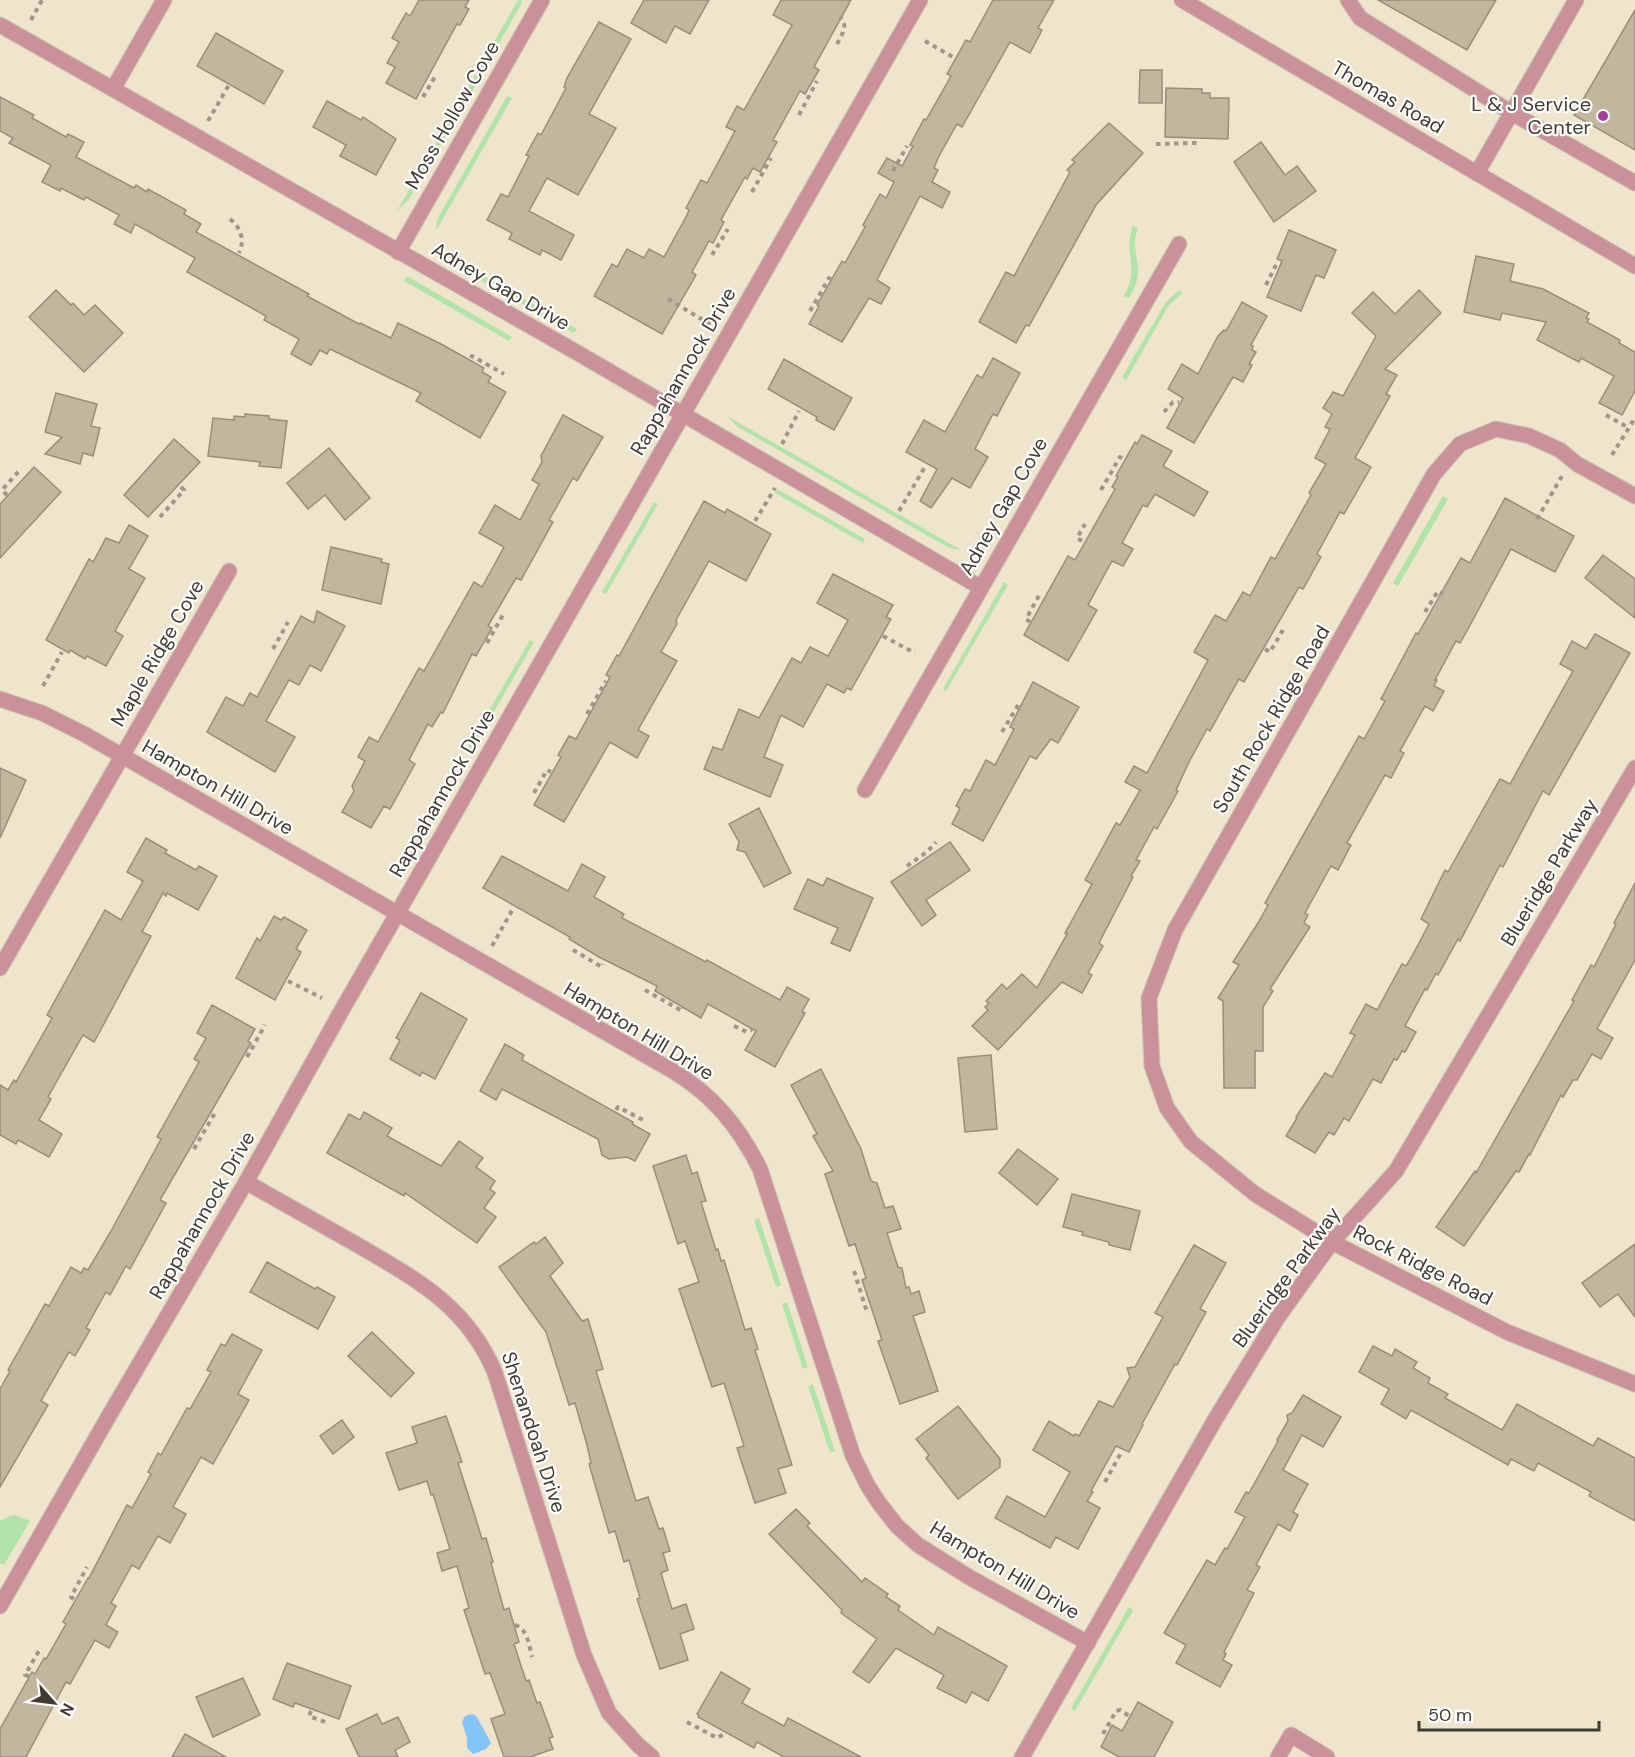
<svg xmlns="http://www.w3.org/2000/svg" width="1635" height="1757" font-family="'DM Sans',sans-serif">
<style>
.green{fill:#b2e3a8}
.water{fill:#83c5f8}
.building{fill:#c1b79f;stroke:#988f78;stroke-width:1.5}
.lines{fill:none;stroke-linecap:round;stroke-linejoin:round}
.minor-casing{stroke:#ccc3ad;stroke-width:17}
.path{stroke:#9e9785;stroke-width:4;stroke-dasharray:4.5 4.5;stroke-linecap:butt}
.minor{stroke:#cb919b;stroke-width:15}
.poi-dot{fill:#a93b99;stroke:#fff;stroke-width:2}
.labels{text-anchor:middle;stroke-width:4.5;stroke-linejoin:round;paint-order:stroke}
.street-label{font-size:20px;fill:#403c32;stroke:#fff}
.poi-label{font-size:20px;fill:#403c32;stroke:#fff;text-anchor:end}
</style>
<rect width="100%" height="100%" fill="#efe5cc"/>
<g class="green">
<polygon points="518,0 523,1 463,107 458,105"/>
<polygon points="507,96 512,98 436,231 437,220"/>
<polygon points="448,122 452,125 409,199 397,211"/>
<path d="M1133 226 1138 228C1131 244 1138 256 1138 271 1138 282 1134 289 1129 298L1124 296C1141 266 1122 253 1133 226Z"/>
<polygon points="481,274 577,329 574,333 478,279"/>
<polygon points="407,276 512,337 509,341 404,281"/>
<polygon points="1179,290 1183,293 1169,305 1126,380 1122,377 1166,302"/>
<polygon points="727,416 961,550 950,548 940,543 738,427"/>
<polygon points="777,489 865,539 863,543 775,493"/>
<polygon points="1443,496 1448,499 1398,586 1393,583"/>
<polygon points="654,502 658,504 606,594 602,592"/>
<polygon points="1004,582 1008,585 946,691 943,689"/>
<polygon points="530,640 534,642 472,750 468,747"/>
<polygon points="759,1218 781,1285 776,1287 754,1220"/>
<polygon points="787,1302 808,1367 803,1369 782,1304"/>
<polygon points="813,1384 835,1451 830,1453 808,1386"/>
<polygon points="15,1515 30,1521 4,1565 0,1563 0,1521 10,1516"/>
<polygon points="1129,1607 1133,1610 1075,1711 1071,1708"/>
</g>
<polygon class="water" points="473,1714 477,1717 491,1743 486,1749 473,1754 467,1748 467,1738 462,1722 465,1716"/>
<g class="building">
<polygon points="419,0 469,0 465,7 469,9 460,25 457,24 416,99 386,83 395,67 387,63 399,42 392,38 406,13 410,16"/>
<polygon points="644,0 709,0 690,34 675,26 666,43 631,23"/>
<polygon points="781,0 851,0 814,67 819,70 805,94 800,91 773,140 777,142 760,172 753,168 747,179 745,177 721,220 724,222 713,243 709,241 692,272 696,275 662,334 594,296 612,264 617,267 627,249 644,258 649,249 664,257 687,215 689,210 686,208 701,180 707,183 735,131 726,127 737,106 744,110 792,25 773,15"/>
<polygon points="993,0 1054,0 1038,28 1042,30 1030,53 1010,42 962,127 957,124 939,156 934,168 938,170 932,182 950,192 942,208 920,196 877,280 890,288 881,304 869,298 842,342 809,324 819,306 817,305 842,261 845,263 865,227 863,225 880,194 886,198 894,182 878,173 887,158 902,166 913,146 910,145 924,119 926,120 951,76 947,74 966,40 970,42"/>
<polygon points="1378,0 1496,0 1467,50"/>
<polygon points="1635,10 1635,150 1574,115"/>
<polygon points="599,22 631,39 589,114 616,128 578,195 547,178 529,211 574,235 561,260 542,250 540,255 509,239 512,233 487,220 501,194 508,197 529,156 526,155 538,133 541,135 566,88 564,87 567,78"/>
<polygon points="216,33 283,71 264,104 197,66"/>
<polygon points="1140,70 1162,70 1162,103 1139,103"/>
<polygon points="1166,88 1202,89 1202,93 1210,93 1210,98 1229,98 1228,139 1165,137"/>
<polygon points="0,97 34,115 32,118 66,137 68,134 84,142 76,157 134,188 136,185 147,192 148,189 186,210 184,214 201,224 196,232 309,294 307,296 359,324 360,323 391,338 398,323 441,344 484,368 482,372 491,377 488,382 506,392 480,438 416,401 421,393 330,349 327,354 320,350 311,365 291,354 299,339 264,320 266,316 187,272 195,258 135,224 131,233 114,224 119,215 86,197 84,200 61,188 60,191 42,182 51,165 9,143 13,138 0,131"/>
<polygon points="327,101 361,120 363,117 396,139 376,175 340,156 346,145 313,127"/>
<polygon points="1109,123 1143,153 1096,205 1029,326 1026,325 1016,343 979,322 1006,272 1014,276 1070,172 1067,170 1075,162 1072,160"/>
<polygon points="1261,142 1285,175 1297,166 1316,191 1274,222 1234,162"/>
<polygon points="1289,230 1336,250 1324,278 1316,275 1301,311 1267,297 1282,261 1277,259"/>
<polygon points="1476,256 1514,264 1510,281 1543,289 1589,313 1586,318 1589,319 1587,322 1620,340 1619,343 1635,352 1635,391 1622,415 1599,403 1614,376 1581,358 1579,362 1537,340 1546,322 1502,313 1500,320 1464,312"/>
<polygon points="56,290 71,305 73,303 84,315 95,305 123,333 84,372 29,317"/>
<polygon points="1419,290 1441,313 1385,369 1397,375 1386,394 1390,396 1355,458 1371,467 1344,514 1340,512 1317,554 1321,557 1303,589 1299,587 1244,682 1239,679 1210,731 1207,729 1189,762 1176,790 1178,791 1157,829 1154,827 1136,860 1140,861 1131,876 1133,877 1099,943 1103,946 1088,973 1092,975 1082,993 1062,982 998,1050 972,1026 988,1010 985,1007 989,1003 986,1001 1002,984 1007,989 1022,974 1037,988 1067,934 1065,933 1092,884 1085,880 1116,823 1120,825 1140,790 1125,782 1134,766 1147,773 1208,660 1194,652 1215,615 1226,621 1243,592 1250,596 1271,557 1275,559 1311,495 1309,493 1326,464 1315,458 1330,429 1325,427 1332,414 1323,408 1333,392 1343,396 1376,336 1352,313 1373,292 1395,314"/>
<polygon points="1242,302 1267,316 1251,345 1253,346 1252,350 1256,352 1249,364 1252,365 1243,382 1233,377 1194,443 1167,428 1183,398 1168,389 1182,364 1198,374 1218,336 1224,330 1226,331"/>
<polygon points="993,358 1020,373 997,416 993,414 975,449 988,457 970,488 952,478 931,508 920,501 937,469 906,452 924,420 945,432 977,375 982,378"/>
<polygon points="784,359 852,398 834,430 816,420 817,417 768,389"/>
<polygon points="56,393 97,404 91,426 100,428 93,456 83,453 80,464 45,454 62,437 45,432"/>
<polygon points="245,414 269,416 269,419 287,421 281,468 259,466 260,462 208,456 213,418 234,420 234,416 245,417"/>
<polygon points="563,415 603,437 577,481 573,478 549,520 553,522 521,580 516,578 488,626 492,628 476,656 472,654 443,713 441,712 432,727 428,724 409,760 415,764 390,809 384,806 371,828 342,812 354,791 352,786 365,761 358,757 369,737 378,742 419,668 424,671 474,582 482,587 504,547 479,533 495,505 520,520 539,484 532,480 542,462 541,456"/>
<polygon points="1142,435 1172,451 1163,466 1208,492 1194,516 1155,494 1147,507 1143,505 1122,543 1133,549 1123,566 1112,561 1088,605 1097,610 1068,661 1024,635 1068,556 1075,560 1115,489 1112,487 1118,477 1116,476 1135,442 1137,444"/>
<polygon points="174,439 200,462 148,517 124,495"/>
<polygon points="329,448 370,498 345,520 325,495 308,509 287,483"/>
<polygon points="34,467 61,492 0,558 0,504"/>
<polygon points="1505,498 1574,536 1555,572 1511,549 1468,629 1460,643 1456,641 1435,680 1437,680 1434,686 1444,691 1433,711 1425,706 1400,751 1404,753 1391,778 1385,775 1347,843 1351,845 1338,870 1331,866 1305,913 1308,915 1304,923 1310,927 1270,989 1273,991 1263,1007 1263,1051 1255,1051 1255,1088 1224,1088 1223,1001 1218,998 1239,965 1233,962 1258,923 1268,905 1265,903 1359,736 1364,739 1385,701 1381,699 1416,633 1418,634 1461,558 1470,563"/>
<polygon points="704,501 725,513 727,509 771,534 746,581 709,561 676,620 677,624 661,652 677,661 638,730 649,736 637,758 610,742 564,822 534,805 561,757 558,755 569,736 576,739 610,677 606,675 617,655 619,656"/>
<polygon points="129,525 148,536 129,569 145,578 115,631 123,636 106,666 87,656 85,659 70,650 69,653 46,640 89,559 93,562 106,538 119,543"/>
<polygon points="331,547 382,559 381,562 389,564 381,604 322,590"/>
<polygon points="1603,555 1635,579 1635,618 1585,578"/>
<polygon points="833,574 893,605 886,617 891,619 851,690 847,688 844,693 827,684 803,727 781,715 764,757 783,765 770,797 704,769 713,747 722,750 739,709 759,718 792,658 801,663 810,647 828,656 848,620 817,603"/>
<polygon points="317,611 345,626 321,671 310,665 299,685 289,680 266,721 295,737 275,772 207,732 226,697 243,706 250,693 257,697 301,616 314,623"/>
<polygon points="1595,634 1630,653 1549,795 1543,791 1503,867 1500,865 1460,941 1458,939 1438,975 1436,973 1427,990 1425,989 1405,1026 1416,1032 1405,1052 1402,1051 1397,1060 1394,1059 1381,1083 1373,1079 1349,1121 1344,1118 1334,1135 1329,1132 1315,1153 1286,1136 1297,1118 1296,1117 1325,1073 1332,1077 1355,1035 1350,1033 1366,1004 1377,1010 1402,964 1406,966 1411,958 1429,924 1421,919 1445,870 1448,872 1500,779 1510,784 1573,671 1560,664 1572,641 1586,649"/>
<polygon points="1033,682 1079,707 1058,743 1051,739 1036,759 1030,756 983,841 952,824 960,808 956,806 965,789 970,791 986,760 995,765 1014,729 1010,727"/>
<polygon points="0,768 26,780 0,838"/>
<polygon points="759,808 791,873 764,887 745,852 737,850 739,842 729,824"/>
<polygon points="146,838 167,850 165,853 196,870 199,866 217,876 198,910 167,893 166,896 163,893 142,932 151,936 98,1035 94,1042 83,1035 48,1097 51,1099 39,1120 62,1134 49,1157 18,1140 16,1144 0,1135 0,1085 8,1090 14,1080 16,1082 52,1018 47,1015 105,910 121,920 143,881 127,872"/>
<polygon points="950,842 970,870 926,900 936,915 922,926 891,882"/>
<polygon points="502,856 568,891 582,864 605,877 594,897 624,914 622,918 706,962 707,960 780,1000 787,987 809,999 802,1012 805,1013 775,1067 745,1050 756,1031 708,1004 701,1018 655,991 657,986 599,957 569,939 570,937 483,888"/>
<polygon points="827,878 873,898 850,951 831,943 838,928 794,909 808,879 823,886"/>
<polygon points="1635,883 1635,960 1597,1029 1613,1038 1601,1059 1592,1054 1577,1080 1573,1080 1563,1097 1561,1095 1530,1155 1529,1154 1519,1172 1516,1171 1464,1246 1436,1227 1475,1171 1476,1173 1574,1001 1572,1000 1591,965 1594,967 1616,924 1614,923"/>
<polygon points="274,916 281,920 284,917 307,930 296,949 301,952 275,1000 236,978 257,938 260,941"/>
<polygon points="421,993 467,1019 435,1079 422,1072 420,1076 390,1059 400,1040 396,1038"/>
<polygon points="212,1005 255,1029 248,1041 251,1043 160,1200 166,1203 130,1269 126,1266 110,1295 106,1292 86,1328 90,1330 75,1356 69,1352 41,1401 48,1405 0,1487 0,1389 10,1371 8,1370 45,1304 49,1306 71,1267 81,1273 84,1268 88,1270 111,1231 161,1139 157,1137 199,1062 194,1059 206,1038 197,1033"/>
<polygon points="505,1044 524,1055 522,1060 633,1122 632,1124 650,1134 635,1161 627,1157 609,1159 602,1155 598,1139 502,1089 496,1100 480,1091"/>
<polygon points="991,1055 997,1129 965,1132 958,1058"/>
<polygon points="821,1069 861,1149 871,1181 877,1183 885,1208 893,1206 901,1229 887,1233 898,1267 902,1268 906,1288 909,1287 911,1294 919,1291 925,1312 913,1316 938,1391 900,1404 878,1341 882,1340 862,1280 866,1278 855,1244 849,1246 825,1174 833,1171 813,1136 817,1134 791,1085"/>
<polygon points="364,1112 392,1128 387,1136 441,1166 459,1141 483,1158 476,1167 495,1181 490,1189 495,1193 484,1208 496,1217 477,1243 405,1193 404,1196 327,1153 349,1114 360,1120"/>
<polygon points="1018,1149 1058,1179 1037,1205 999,1173"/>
<polygon points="686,1155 692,1174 697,1172 706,1201 701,1202 716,1250 718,1249 721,1261 724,1260 745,1330 751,1328 758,1349 755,1350 792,1465 778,1469 786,1493 755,1503 737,1448 744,1446 724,1383 712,1387 679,1289 699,1282 685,1241 678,1244 653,1166"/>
<polygon points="1072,1194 1140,1211 1130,1250 1109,1245 1109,1242 1082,1235 1083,1232 1063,1227"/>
<polygon points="545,1237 563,1263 550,1276 582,1321 588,1319 603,1369 596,1371 636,1501 648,1497 659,1529 663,1528 670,1551 663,1553 668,1570 661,1573 672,1609 686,1604 694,1629 680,1634 688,1660 660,1669 637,1599 640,1598 629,1560 624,1562 615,1531 609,1533 589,1464 591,1463 587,1445 575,1403 569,1405 546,1332 499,1267 534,1242 536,1244"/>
<polygon points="1635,1244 1635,1317 1618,1294 1600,1307 1582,1283"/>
<polygon points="1194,1245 1226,1263 1200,1309 1206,1312 1177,1365 1175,1364 1142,1424 1143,1425 1129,1452 1116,1446 1091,1491 1093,1492 1087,1501 1100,1508 1078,1549 1056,1537 1050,1548 995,1518 1007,1496 1045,1517 1070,1472 1033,1450 1049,1421 1074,1436 1075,1434 1079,1436 1099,1401 1113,1407 1130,1377 1127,1368 1135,1367 1163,1317 1155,1313"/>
<polygon points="267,1262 315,1289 317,1287 335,1297 318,1329 250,1292"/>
<polygon points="372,1332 414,1373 391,1397 348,1356"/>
<polygon points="232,1334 262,1350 238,1394 249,1400 213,1464 201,1457 173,1507 186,1514 170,1543 158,1536 139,1569 132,1565 111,1603 116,1606 106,1625 118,1632 109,1648 95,1640 70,1684 66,1682 26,1757 0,1757 0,1729 32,1672 35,1674 44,1658 46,1659 66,1624 63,1622 88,1578 89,1578 127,1505 132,1508 151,1474 148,1472 158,1453 161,1455 187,1408 190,1409 211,1372 207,1370 221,1344 225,1346"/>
<polygon points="1373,1346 1392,1356 1395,1349 1417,1362 1413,1368 1430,1378 1428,1383 1448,1394 1445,1398 1502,1430 1517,1404 1593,1446 1598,1438 1635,1458 1635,1521 1589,1496 1591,1492 1538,1463 1534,1471 1511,1459 1508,1465 1411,1410 1406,1419 1381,1404 1389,1389 1359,1372"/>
<polygon points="1303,1395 1341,1417 1323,1447 1302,1435 1283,1470 1308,1484 1293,1512 1298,1515 1290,1531 1278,1524 1256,1565 1260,1567 1247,1590 1254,1593 1224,1652 1226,1654 1223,1660 1232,1665 1220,1687 1176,1663 1186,1645 1164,1633 1207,1560 1215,1565 1225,1548 1227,1549 1245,1517 1235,1512 1246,1492 1249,1493 1278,1441 1277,1440 1288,1421 1287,1415 1292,1413"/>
<polygon points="958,1406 1000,1459 1000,1467 958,1499 926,1458 929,1455 916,1439"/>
<polygon points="446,1416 462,1462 458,1463 475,1516 482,1539 486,1538 493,1562 491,1563 504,1610 509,1608 519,1642 514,1644 526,1681 529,1680 537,1703 540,1702 553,1737 549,1738 553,1749 530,1757 504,1757 491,1719 505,1714 490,1673 485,1674 473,1637 464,1610 469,1608 457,1566 442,1571 437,1553 450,1549 433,1494 431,1495 427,1481 399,1490 386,1453 417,1443 412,1427"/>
<polygon points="342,1420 354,1437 333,1454 320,1436"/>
<polygon points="796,1509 810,1523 807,1526 862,1582 865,1578 888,1594 886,1597 900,1606 898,1610 934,1635 938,1627 1007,1666 988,1701 972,1692 966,1703 937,1688 944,1675 896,1648 869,1683 853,1672 877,1639 841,1613 842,1610 769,1534"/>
<polygon points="287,1663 351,1686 339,1719 295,1703 293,1707 273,1699"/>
<polygon points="721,1672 750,1689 742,1703 784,1726 788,1718 861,1757 784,1757 757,1742 754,1748 698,1717 699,1715 697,1714"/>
<polygon points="243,1678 260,1715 213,1737 196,1697"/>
<polygon points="1138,1702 1173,1722 1154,1757 1119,1757 1101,1747 1112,1725 1122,1731"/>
<polygon points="377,1714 382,1724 398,1717 410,1742 395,1750 398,1757 359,1757 346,1729"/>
<polygon points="185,1734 226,1757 172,1757"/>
</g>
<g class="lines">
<defs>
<g id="minor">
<polyline points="1182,0 1635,266"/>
<polyline points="1348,0 1360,18 1512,113 1635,183"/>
<polyline points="0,25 576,352 980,587"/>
<polyline points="113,89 164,0"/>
<polyline points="1477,173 1576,0"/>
<polyline points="398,252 542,0"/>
<polyline points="1635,496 1577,464 1560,450 1529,436 1496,429 1460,444 1434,474 1175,930 1149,998 1152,1066 1167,1108 1191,1142 1255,1194 1332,1242 1507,1332 1635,1384"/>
<path d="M0 699 42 713 84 734 673 1071C713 1095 739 1127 760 1169L853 1456 868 1486 879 1503 897 1526 918 1545 969 1577 1088 1643"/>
<polyline points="865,790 1179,244"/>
<polyline points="0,968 229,571"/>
<path d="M246 1182C282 1202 318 1223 354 1243 414 1278 467 1305 495 1373L584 1655 609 1713 638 1745 652 1757"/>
<polyline points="0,1606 110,1414 246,1182 338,1017 920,0"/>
<polyline points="1022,1757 1216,1418 1278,1317 1332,1242 1396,1171 1635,768"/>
<polyline points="1278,1757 1291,1735 1327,1757"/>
</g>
</defs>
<use href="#minor" class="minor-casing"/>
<g class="path">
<polyline points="31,20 42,0"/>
<polyline points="925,41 953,57"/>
<path d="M837 44C842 34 849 26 840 17"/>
<polyline points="423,97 436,75"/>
<polyline points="799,115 817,81"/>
<polyline points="208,121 230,83"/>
<polyline points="1156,144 1197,143 1197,140"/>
<polyline points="893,171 907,146"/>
<polyline points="752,192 771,158"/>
<path d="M230 219C241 228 245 240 239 253"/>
<polyline points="712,255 728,229"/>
<polyline points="1266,285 1278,261"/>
<polyline points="668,299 713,326"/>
<polyline points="810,311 829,278 831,279"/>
<polyline points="471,358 472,356 504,374"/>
<polyline points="1164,412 1173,402 1179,402"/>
<polyline points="1606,415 1629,428"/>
<polyline points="782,444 799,411"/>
<polyline points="1612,455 1635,418"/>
<polyline points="1101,490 1120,457 1125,460"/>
<polyline points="7,495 2,490 19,471"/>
<polyline points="899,511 926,465"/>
<polyline points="160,517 184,490 180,486"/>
<polyline points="1537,519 1562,476"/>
<polyline points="755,521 775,488"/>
<polyline points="1082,541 1077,538 1085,524"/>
<polyline points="1425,612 1438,591 1443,594"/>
<polyline points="1030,622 1026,619 1041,592"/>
<polyline points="883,636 915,653"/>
<polyline points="487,643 504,613"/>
<polyline points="273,649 288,622"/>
<polyline points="1265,649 1270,652 1283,630"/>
<polyline points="43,686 62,652"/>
<polyline points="587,714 606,681"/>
<polyline points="1002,732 1020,702"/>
<polyline points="534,793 547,770 551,772"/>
<polyline points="907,866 928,851 936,842"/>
<polyline points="492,946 514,907"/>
<polyline points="573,950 602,967 603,964"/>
<polyline points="288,981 322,998"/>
<polyline points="645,990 682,1011 683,1008"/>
<polyline points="734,1026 747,1032 752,1030"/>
<polyline points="247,1057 265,1025"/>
<polyline points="616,1110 618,1107 645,1121"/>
<polyline points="194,1149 216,1111"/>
<polyline points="854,1271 867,1312 869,1311"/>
<polyline points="1105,1482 1122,1451"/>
<polyline points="74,1599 71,1597 87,1567"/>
<path d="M515 1625C528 1629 529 1646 532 1657"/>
<polyline points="29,1676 25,1675 40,1649"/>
<polyline points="311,1711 309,1716 328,1723"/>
<polyline points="687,1722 717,1738 724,1734"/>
<polyline points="1103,1734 1116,1711 1120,1710 1132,1718"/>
</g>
<use href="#minor" class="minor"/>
</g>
<circle class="poi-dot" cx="1603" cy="116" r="6"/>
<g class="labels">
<g class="street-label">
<text transform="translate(1388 97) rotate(30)" y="7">Thomas Road</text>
<text transform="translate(452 115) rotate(-60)" y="7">Moss Hollow Cove</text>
<text transform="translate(501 286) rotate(30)" y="7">Adney Gap Drive</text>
<text transform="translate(683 371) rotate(-60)" y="7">Rappahannock Drive</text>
<text transform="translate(1003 506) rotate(-60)" y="7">Adney Gap Cove</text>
<text transform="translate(157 653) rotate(-60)" y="7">Maple Ridge Cove</text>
<text transform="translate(1271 719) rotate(-60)" y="7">South Rock Ridge Road</text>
<text transform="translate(218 787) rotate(30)" y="7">Hampton Hill Drive</text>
<text transform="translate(442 793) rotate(-60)" y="7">Rappahannock Drive</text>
<text transform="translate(1549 872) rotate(-59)" y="7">Blueridge Parkway</text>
<text transform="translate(639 1031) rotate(31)" y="7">Hampton Hill Drive</text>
<text transform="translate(202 1215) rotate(-60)" y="7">Rappahannock Drive</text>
<text transform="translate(1423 1265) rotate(27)" y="7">Rock Ridge Road</text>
<text transform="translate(1286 1277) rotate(-54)" y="7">Blueridge Parkway</text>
<text transform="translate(534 1432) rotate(72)" y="7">Shenandoah Drive</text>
<text transform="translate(1005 1570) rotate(31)" y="7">Hampton Hill Drive</text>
</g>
<g class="poi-label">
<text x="1591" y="111">L &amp; J Service<tspan x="1591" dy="23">Center</tspan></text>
</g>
</g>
<g transform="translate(54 1703) rotate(118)" stroke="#ffffff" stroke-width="4.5" paint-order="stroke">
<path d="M0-4.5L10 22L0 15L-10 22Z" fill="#403c32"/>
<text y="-9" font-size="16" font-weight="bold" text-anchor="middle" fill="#403c32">N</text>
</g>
<path d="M1419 1721v9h180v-9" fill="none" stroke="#403c32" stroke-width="3"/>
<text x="1428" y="1721" font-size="18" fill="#403c32" stroke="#ffffff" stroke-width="4.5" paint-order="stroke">50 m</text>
</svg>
